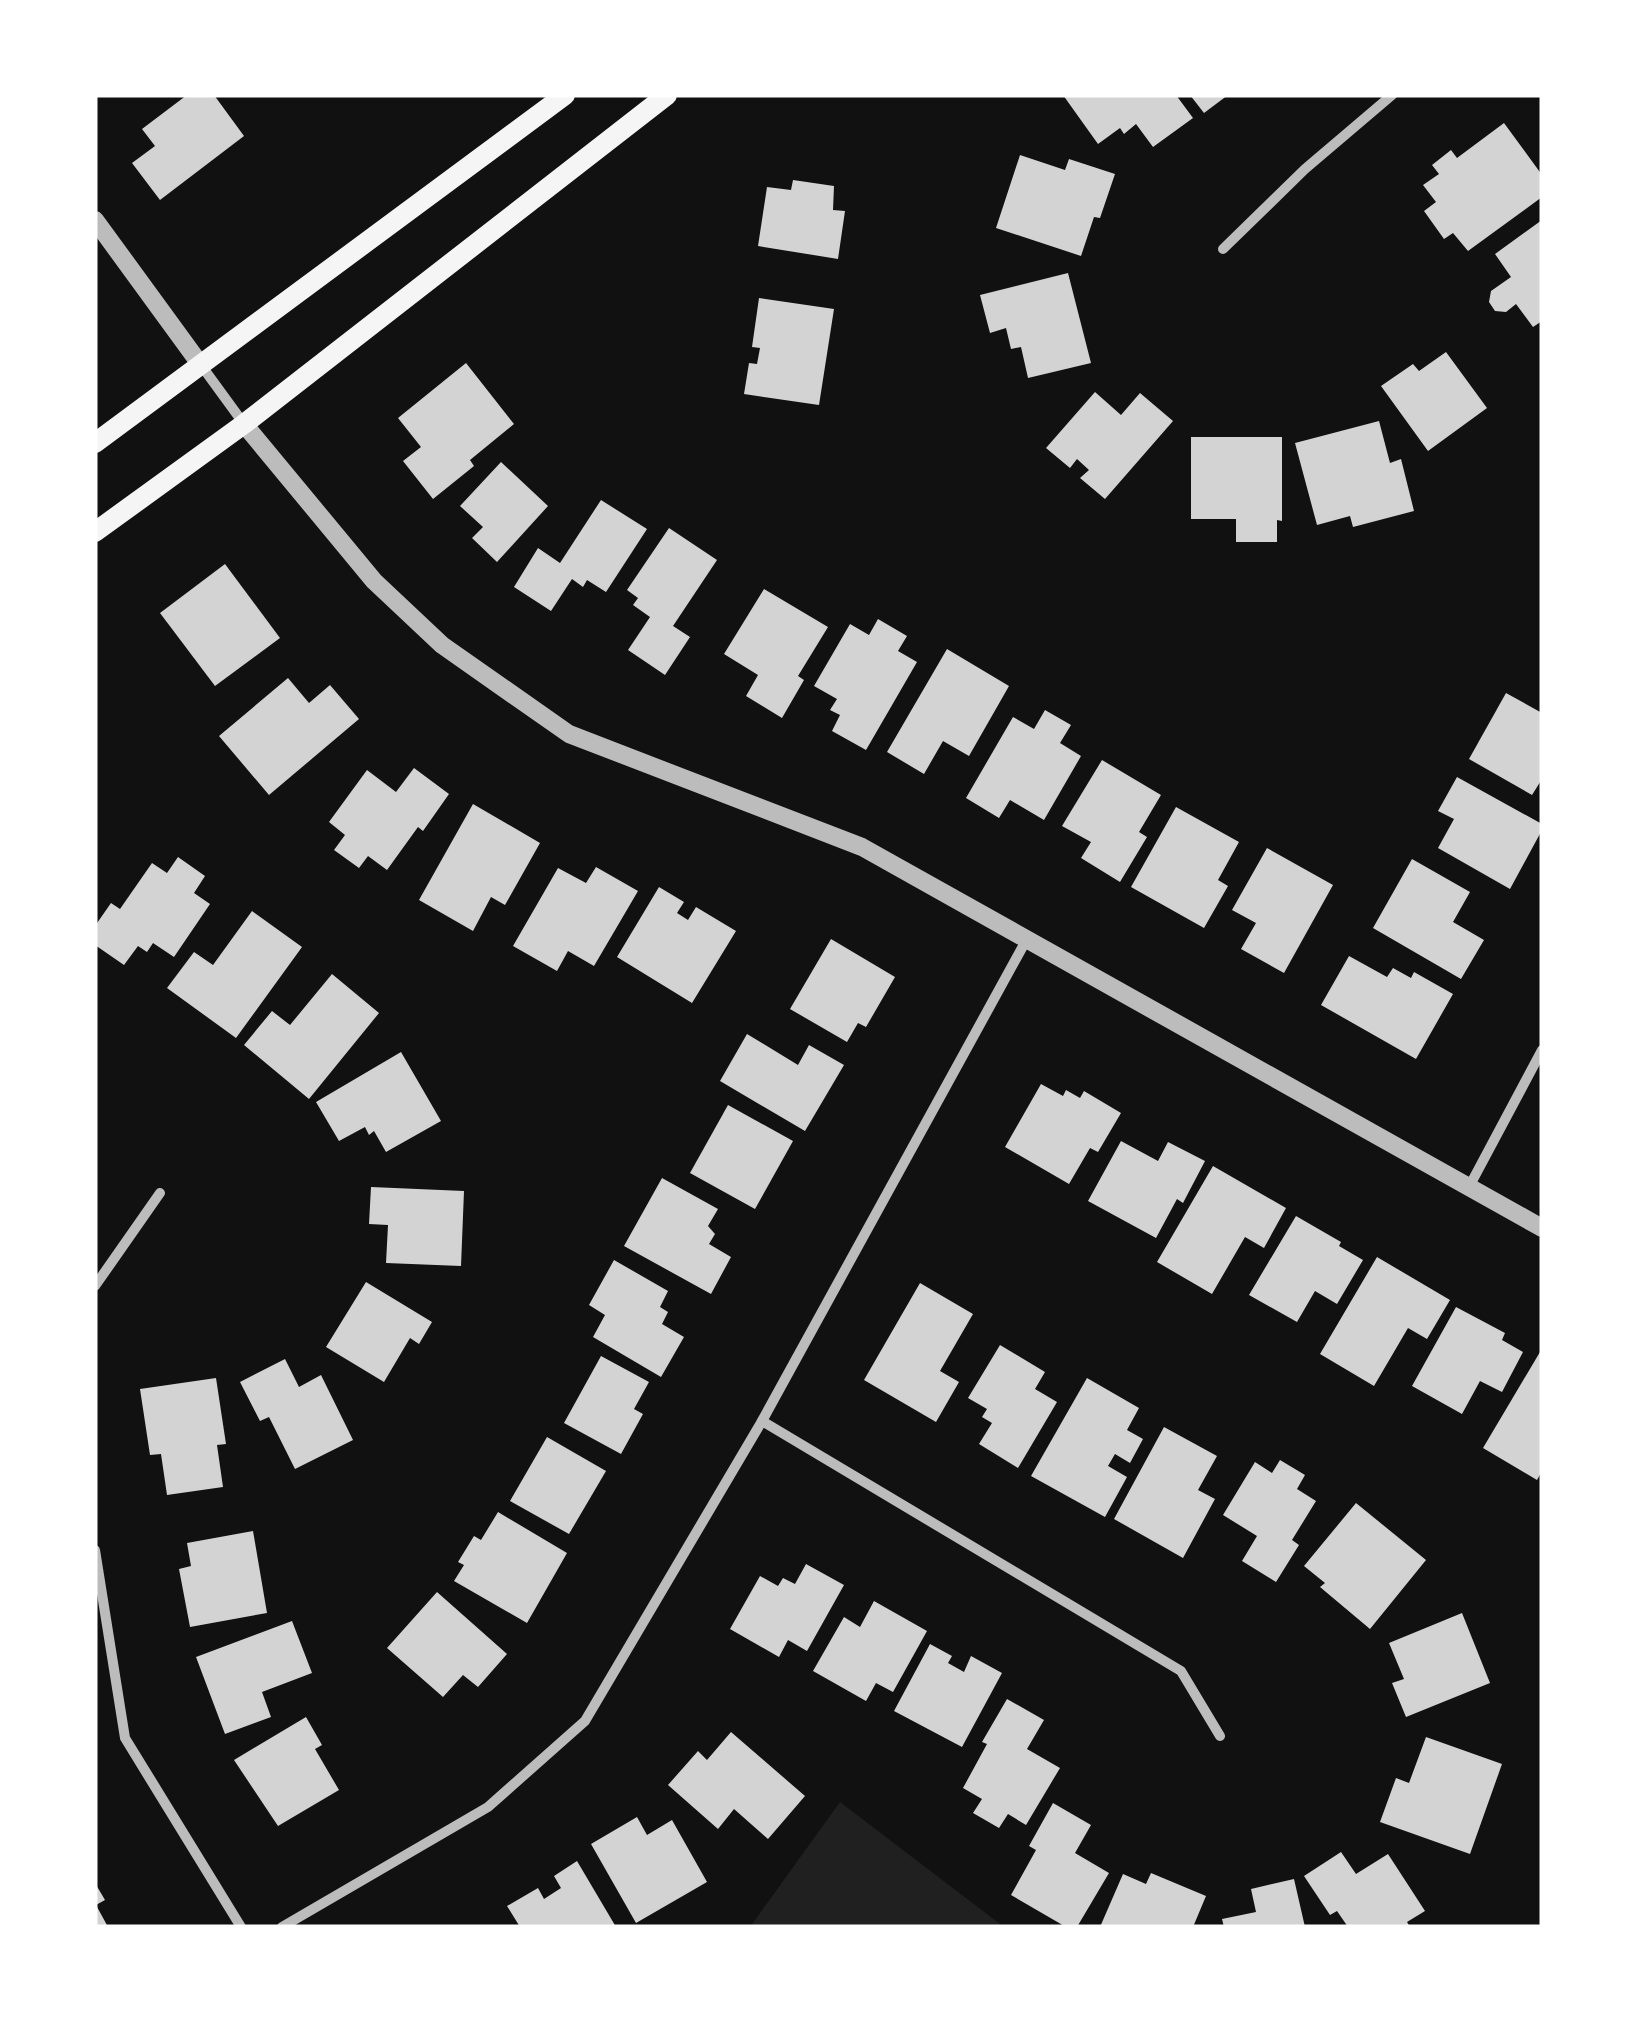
<svg xmlns="http://www.w3.org/2000/svg" width="1637" height="2022" font-family="'IBM Plex Sans',sans-serif">
<style>
.green{fill:#202020}
.building{fill:#d3d3d3}
.lines{fill:none;stroke-linecap:round;stroke-linejoin:round}
.minor{stroke:#bcbcbc;stroke-width:10}
.tertiary{stroke:#bcbcbc;stroke-width:18}
.secondary{stroke:#f5f5f5;stroke-width:20}
</style>
<rect width="100%" height="100%" fill="#111"/>
<polygon class="green" points="840,1802 1004,1927 750,1927"/>
<g class="building">
<polygon points="187,95 214,95 244,136 160,200 132,163 155,146 142,129"/>
<polygon points="1063,95 1176,95 1193,118 1153,147 1136,124 1124,134 1120,128 1098,144"/>
<polygon points="1190,95 1228,95 1204,113"/>
<polygon points="1504,123 1542,175 1542,197 1468,251 1453,233 1444,239 1424,211 1436,202 1423,185 1439,174 1432,165 1451,150 1457,158"/>
<polygon points="1020,155 1065,170 1069,159 1115,174 1100,218 1094,217 1081,256 996,228"/>
<polygon points="793,180 834,186 833,210 845,211 838,259 758,246 767,187 791,190"/>
<polygon points="1542,220 1542,321 1533,327 1516,304 1506,312 1495,311 1489,302 1491,291 1511,277 1495,254"/>
<polygon points="1068,273 1091,363 1028,378 1021,347 1011,349 1006,328 990,333 980,295"/>
<polygon points="759,298 834,309 819,405 744,394 749,363 757,364 760,348 752,347"/>
<polygon points="1446,352 1487,408 1428,451 1381,386 1413,364 1419,371"/>
<polygon points="466,363 514,424 470,460 474,466 433,499 403,461 421,447 398,418"/>
<polygon points="1095,392 1121,415 1140,393 1173,421 1105,499 1080,478 1089,470 1077,459 1070,468 1046,448"/>
<polygon points="1379,421 1390,463 1401,459 1414,511 1353,527 1350,516 1317,525 1295,443"/>
<polygon points="1191,437 1282,437 1282,521 1277,520 1277,542 1236,542 1236,519 1191,519"/>
<polygon points="501,462 548,506 497,562 472,538 483,527 460,506"/>
<polygon points="601,500 647,529 606,592 587,580 583,587 572,579 551,611 514,587 538,548 560,563"/>
<polygon points="669,528 717,560 673,626 690,637 665,675 628,650 650,617 633,605 638,598 627,590"/>
<polygon points="225,564 280,638 215,686 160,613"/>
<polygon points="764,589 828,627 798,676 804,680 782,718 746,696 758,675 724,654"/>
<polygon points="878,619 907,636 898,651 917,662 866,750 832,731 840,715 830,710 837,699 814,686 850,624 869,635"/>
<polygon points="947,649 1009,686 969,756 943,741 924,774 887,752"/>
<polygon points="288,678 309,703 330,685 359,719 269,795 219,736"/>
<polygon points="1506,693 1542,713 1542,779 1532,795 1469,759"/>
<polygon points="1045,710 1071,725 1060,743 1081,756 1044,820 1010,800 999,818 966,798 1013,717 1034,729"/>
<polygon points="1102,760 1161,795 1139,832 1147,837 1120,882 1081,858 1091,842 1062,826"/>
<polygon points="414,768 449,794 423,831 418,827 387,870 368,856 359,868 334,850 345,835 329,822 367,770 396,792"/>
<polygon points="1457,777 1542,824 1542,830 1510,889 1438,848 1454,819 1438,811"/>
<polygon points="473,804 540,843 505,905 491,897 473,931 419,900"/>
<polygon points="1176,807 1239,842 1218,880 1228,886 1204,928 1131,887"/>
<polygon points="1267,848 1333,885 1284,973 1241,949 1256,923 1232,910"/>
<polygon points="178,857 205,876 194,893 210,904 174,957 153,943 147,952 138,946 124,965 95,945 95,926 111,903 120,909 152,863 167,873"/>
<polygon points="1412,859 1470,892 1453,922 1484,940 1461,979 1373,928"/>
<polygon points="596,867 638,891 594,966 568,951 557,971 513,946 558,868 586,883"/>
<polygon points="659,887 684,902 677,913 688,920 696,907 736,931 692,1003 617,957"/>
<polygon points="252,911 302,947 236,1038 167,988 194,952 213,965"/>
<polygon points="831,939 895,977 866,1027 858,1023 847,1042 790,1009"/>
<polygon points="1349,956 1387,977 1393,968 1411,978 1414,972 1453,994 1416,1059 1321,1005"/>
<polygon points="332,974 379,1013 309,1099 244,1045 272,1011 290,1025"/>
<polygon points="747,1034 798,1065 809,1045 844,1065 805,1131 720,1081"/>
<polygon points="401,1052 441,1121 386,1152 374,1131 369,1135 365,1127 339,1141 316,1102"/>
<polygon points="1041,1084 1063,1096 1066,1090 1080,1098 1084,1091 1121,1113 1098,1152 1090,1148 1069,1184 1005,1147"/>
<polygon points="728,1105 793,1141 755,1209 690,1173"/>
<polygon points="1121,1141 1158,1161 1168,1142 1205,1161 1183,1203 1177,1199 1156,1238 1088,1201"/>
<polygon points="1213,1166 1286,1208 1264,1248 1245,1237 1212,1294 1157,1262"/>
<polygon points="662,1178 718,1209 708,1226 715,1234 709,1244 731,1257 711,1294 624,1246"/>
<polygon points="371,1187 464,1191 461,1266 386,1263 388,1225 369,1224"/>
<polygon points="1296,1216 1341,1242 1339,1246 1363,1260 1337,1304 1315,1291 1297,1322 1249,1295"/>
<polygon points="1377,1257 1450,1300 1427,1339 1408,1328 1374,1386 1320,1354"/>
<polygon points="614,1260 668,1291 660,1307 668,1312 662,1324 684,1337 661,1377 593,1337 605,1315 589,1305"/>
<polygon points="366,1282 432,1322 419,1344 410,1338 384,1382 326,1347"/>
<polygon points="920,1283 973,1314 940,1371 959,1382 936,1422 864,1380"/>
<polygon points="1456,1307 1505,1333 1502,1340 1523,1352 1502,1392 1480,1381 1462,1414 1412,1386"/>
<polygon points="1000,1345 1045,1372 1035,1389 1057,1402 1018,1468 979,1444 992,1423 982,1417 987,1409 968,1398"/>
<polygon points="1540,1352 1542,1471 1537,1480 1483,1448"/>
<polygon points="601,1356 649,1382 634,1409 643,1414 621,1454 564,1423"/>
<polygon points="285,1359 299,1387 321,1375 353,1440 295,1469 269,1417 260,1421 240,1382"/>
<polygon points="216,1378 226,1444 217,1445 223,1487 167,1495 161,1454 150,1455 140,1389"/>
<polygon points="1087,1378 1139,1408 1127,1430 1143,1439 1130,1463 1115,1454 1108,1466 1127,1477 1105,1517 1031,1476"/>
<polygon points="1164,1427 1217,1456 1198,1490 1215,1499 1183,1558 1114,1519"/>
<polygon points="547,1437 606,1471 569,1534 510,1501"/>
<polygon points="1280,1460 1305,1475 1297,1489 1316,1501 1292,1540 1299,1545 1276,1582 1242,1561 1257,1536 1223,1515 1255,1462 1272,1473"/>
<polygon points="1356,1503 1426,1560 1370,1629 1320,1587 1325,1583 1304,1566"/>
<polygon points="498,1512 567,1553 527,1623 454,1581 464,1565 458,1562 474,1536 481,1540"/>
<polygon points="253,1531 267,1613 190,1627 179,1569 191,1566 187,1543"/>
<polygon points="806,1564 844,1585 807,1651 788,1640 779,1657 730,1629 760,1576 778,1586 783,1578 795,1584"/>
<polygon points="437,1592 507,1654 478,1687 463,1675 443,1697 387,1648"/>
<polygon points="874,1601 927,1631 893,1692 876,1683 866,1701 813,1671 844,1617 860,1627"/>
<polygon points="1462,1613 1490,1683 1406,1717 1392,1683 1404,1679 1389,1643"/>
<polygon points="292,1621 312,1673 262,1692 271,1717 225,1734 196,1657"/>
<polygon points="930,1644 952,1656 948,1663 964,1672 971,1656 1002,1673 962,1747 894,1711"/>
<polygon points="1007,1699 1044,1720 1027,1749 1060,1768 1026,1825 1008,1814 999,1828 973,1813 982,1799 963,1788 987,1744 982,1742"/>
<polygon points="306,1717 322,1745 315,1749 339,1790 278,1826 234,1760"/>
<polygon points="731,1732 805,1796 768,1839 734,1809 718,1829 668,1785 698,1751 707,1760"/>
<polygon points="1426,1737 1502,1764 1470,1854 1380,1822 1396,1778 1409,1783"/>
<polygon points="1053,1803 1091,1825 1075,1853 1109,1873 1077,1927 1066,1927 1011,1895 1036,1850 1029,1846"/>
<polygon points="637,1817 647,1835 672,1820 707,1882 636,1923 591,1844"/>
<polygon points="1341,1852 1356,1874 1388,1854 1425,1911 1407,1922 1410,1927 1348,1927 1337,1911 1330,1915 1304,1876"/>
<polygon points="577,1861 616,1927 520,1927 507,1906 538,1888 544,1899 561,1888 554,1876"/>
<polygon points="1151,1873 1206,1896 1193,1927 1100,1927 1123,1874 1146,1884"/>
<polygon points="1294,1879 1305,1927 1224,1927 1222,1919 1256,1912 1251,1889"/>
<polygon points="95,1883 105,1900 96,1905 108,1927 95,1927"/>
</g>
<g class="lines">
<g class="minor">
<polyline points="1223,249 1305,169 1392,95"/>
<polyline points="201,365 244,424"/>
<polyline points="1469,1187 1542,1050"/>
<polyline points="95,1286 160,1193"/>
<polyline points="762,1421 1181,1671 1220,1736"/>
<polyline points="95,1550 125,1738 241,1927"/>
<polyline points="282,1927 488,1807 585,1721 762,1421 1028,937"/>
</g>
<g class="tertiary">
<polyline points="95,220 200,364"/>
<polyline points="244,424 374,581 442,645 569,734 862,847 1542,1228"/>
</g>
<g class="secondary">
<polyline points="95,443 565,95"/>
<polyline points="95,532 244,424 667,95"/>
</g>
</g>
<rect width="1637" height="2022" fill="none" stroke="#ffffff" stroke-width="195"/>
</svg>
